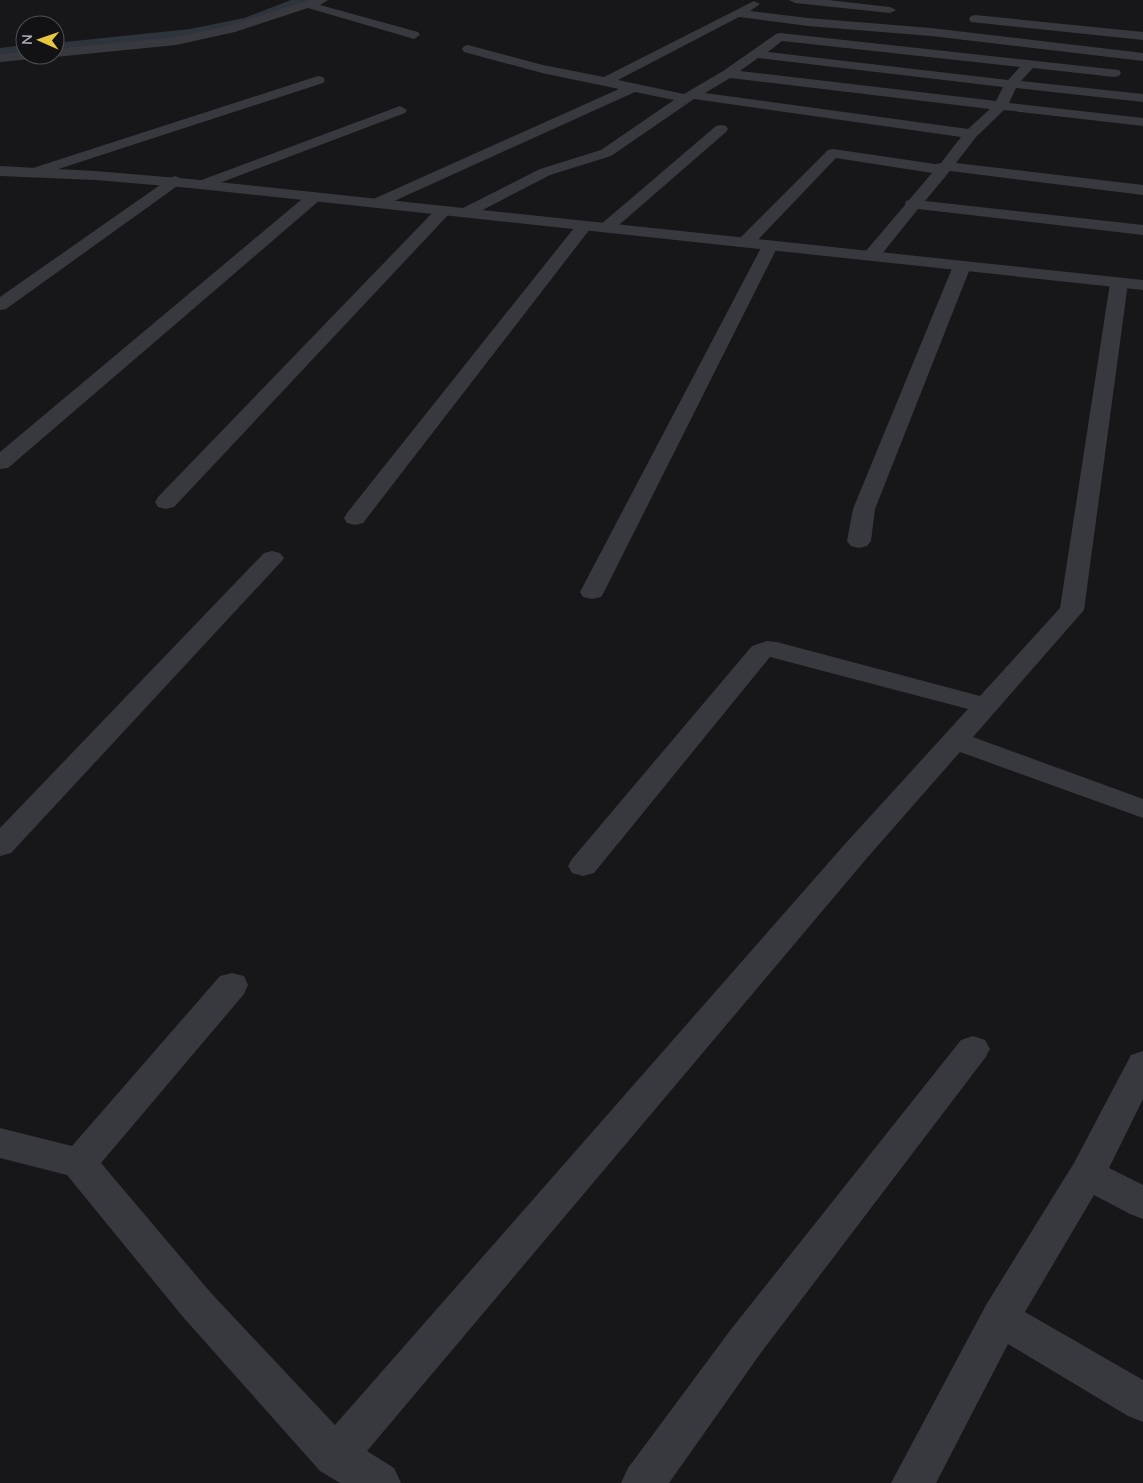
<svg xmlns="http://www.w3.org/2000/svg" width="1143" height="1483" font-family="Mulish,sans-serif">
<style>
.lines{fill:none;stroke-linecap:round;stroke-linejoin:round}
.canal{fill:#2e343c;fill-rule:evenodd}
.minor{fill:#38393e;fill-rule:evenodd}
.tertiary{fill:#38393e;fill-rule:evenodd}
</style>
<rect width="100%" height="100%" fill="#171719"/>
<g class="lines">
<g class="canal">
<polygon points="291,0 310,0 308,3 248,26 190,37 55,53 55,43 190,29 244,18"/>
<polygon points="25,45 25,55 0,58 0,48"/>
</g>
<g class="minor">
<polygon points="310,0 328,0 320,5 418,32 420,35 414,39 308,8 235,32 176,45 55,57 50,55 55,55 55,49 176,37 228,26"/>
<polygon points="789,0 828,0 890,7 896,10 890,13 795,3"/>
<path d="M754 1 760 4 750 11 808 18 931 28 1143 53V61L931 36 808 26 739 17 618 80 684 94 723 71 776 34 780 33 1119 70 1121 73 1119 76 1114 77 1033 68 1021 81 1143 94V102L1016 88 1009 103 1143 118V126L1004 110 976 137 956 163 1143 185V195L950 171 925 201 1143 225V235L918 209 877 260H865L863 256 865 252 905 205 906 201 909 200 932 173 836 158 751 247H739L737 243 739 239 828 150 833 149 935 164 941 163 961 137 694 99 611 156 550 175 471 216H459L457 213 459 210 540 169 601 150 674 100 635 92 381 207H369L367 204 369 201 619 89 542 73 464 52 462 49 464 46 468 45 543 65 604 77ZM782 41 1020 67 1008 80 768 52ZM758 58 1003 87 996 101 740 71ZM730 78 990 109 968 129 705 93Z"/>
<polygon points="975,15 1143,32 1143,40 971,22 969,19 971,16"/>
<polygon points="25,52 25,55 37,55 31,59 0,62 0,54"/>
<polygon points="318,76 323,77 325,80 323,83 43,174 33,174 30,171 33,168"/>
<polygon points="400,106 407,110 405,113 209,187 199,187 196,184 199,181"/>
<polygon points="721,125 726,126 728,129 726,132 612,231 600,231 598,228 600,225 716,126"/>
<polygon points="175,176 180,178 183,181 180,184 6,309 0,310 0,297 170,178"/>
<polygon points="314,192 320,194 322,197 320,200 8,468 0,469 0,452 308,194"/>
<polygon points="443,206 449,208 451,211 449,214 174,507 166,509 158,507 155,502 158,497 437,208"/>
<polygon points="584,221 590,223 592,226 590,229 363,523 355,525 347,523 344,518 347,513 578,223"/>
<polygon points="770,241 776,242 778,246 604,592 601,597 592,599 583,597 580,592 762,246 764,242"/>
<polygon points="962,261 968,262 971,266 875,509 871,541 867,546 859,548 851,546 847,541 853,509 953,266 956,262"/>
<polygon points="1119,278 1125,279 1128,283 1084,610 973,737 1143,799 1143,818 960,752 867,858 367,1451 394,1468 401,1483 340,1483 320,1471 183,1317 67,1175 0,1158 0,1128 72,1146 220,976 232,973 244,976 248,985 244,994 101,1163 211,1293 335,1425 845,844 968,709 770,657 594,873 583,876 572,873 568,866 572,859 752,646 767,641 777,642 980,696 1060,608 1110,283 1113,279"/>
<polygon points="272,551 280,553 284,558 280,563 11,853 0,856 0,828 264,553"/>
<polygon points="973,1036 985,1040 990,1049 985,1058 760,1354 669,1483 621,1483 628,1468 732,1328 961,1040"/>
<polygon points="1143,1051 1143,1099 1109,1168 1143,1185 1143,1219 1130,1214 1094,1195 1025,1312 1143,1380 1143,1422 1128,1416 1008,1344 936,1483 891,1483 986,1305 1074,1163 1131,1055"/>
</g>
<polygon class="tertiary" points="0,166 95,171 190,179 1143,280 1143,290 190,188 95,180 0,176"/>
</g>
<g transform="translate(40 40) rotate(272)"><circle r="24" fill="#121214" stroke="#4f5056"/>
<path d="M0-4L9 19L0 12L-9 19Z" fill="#e9c640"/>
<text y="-8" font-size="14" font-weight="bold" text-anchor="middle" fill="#aaadb8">N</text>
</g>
</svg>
